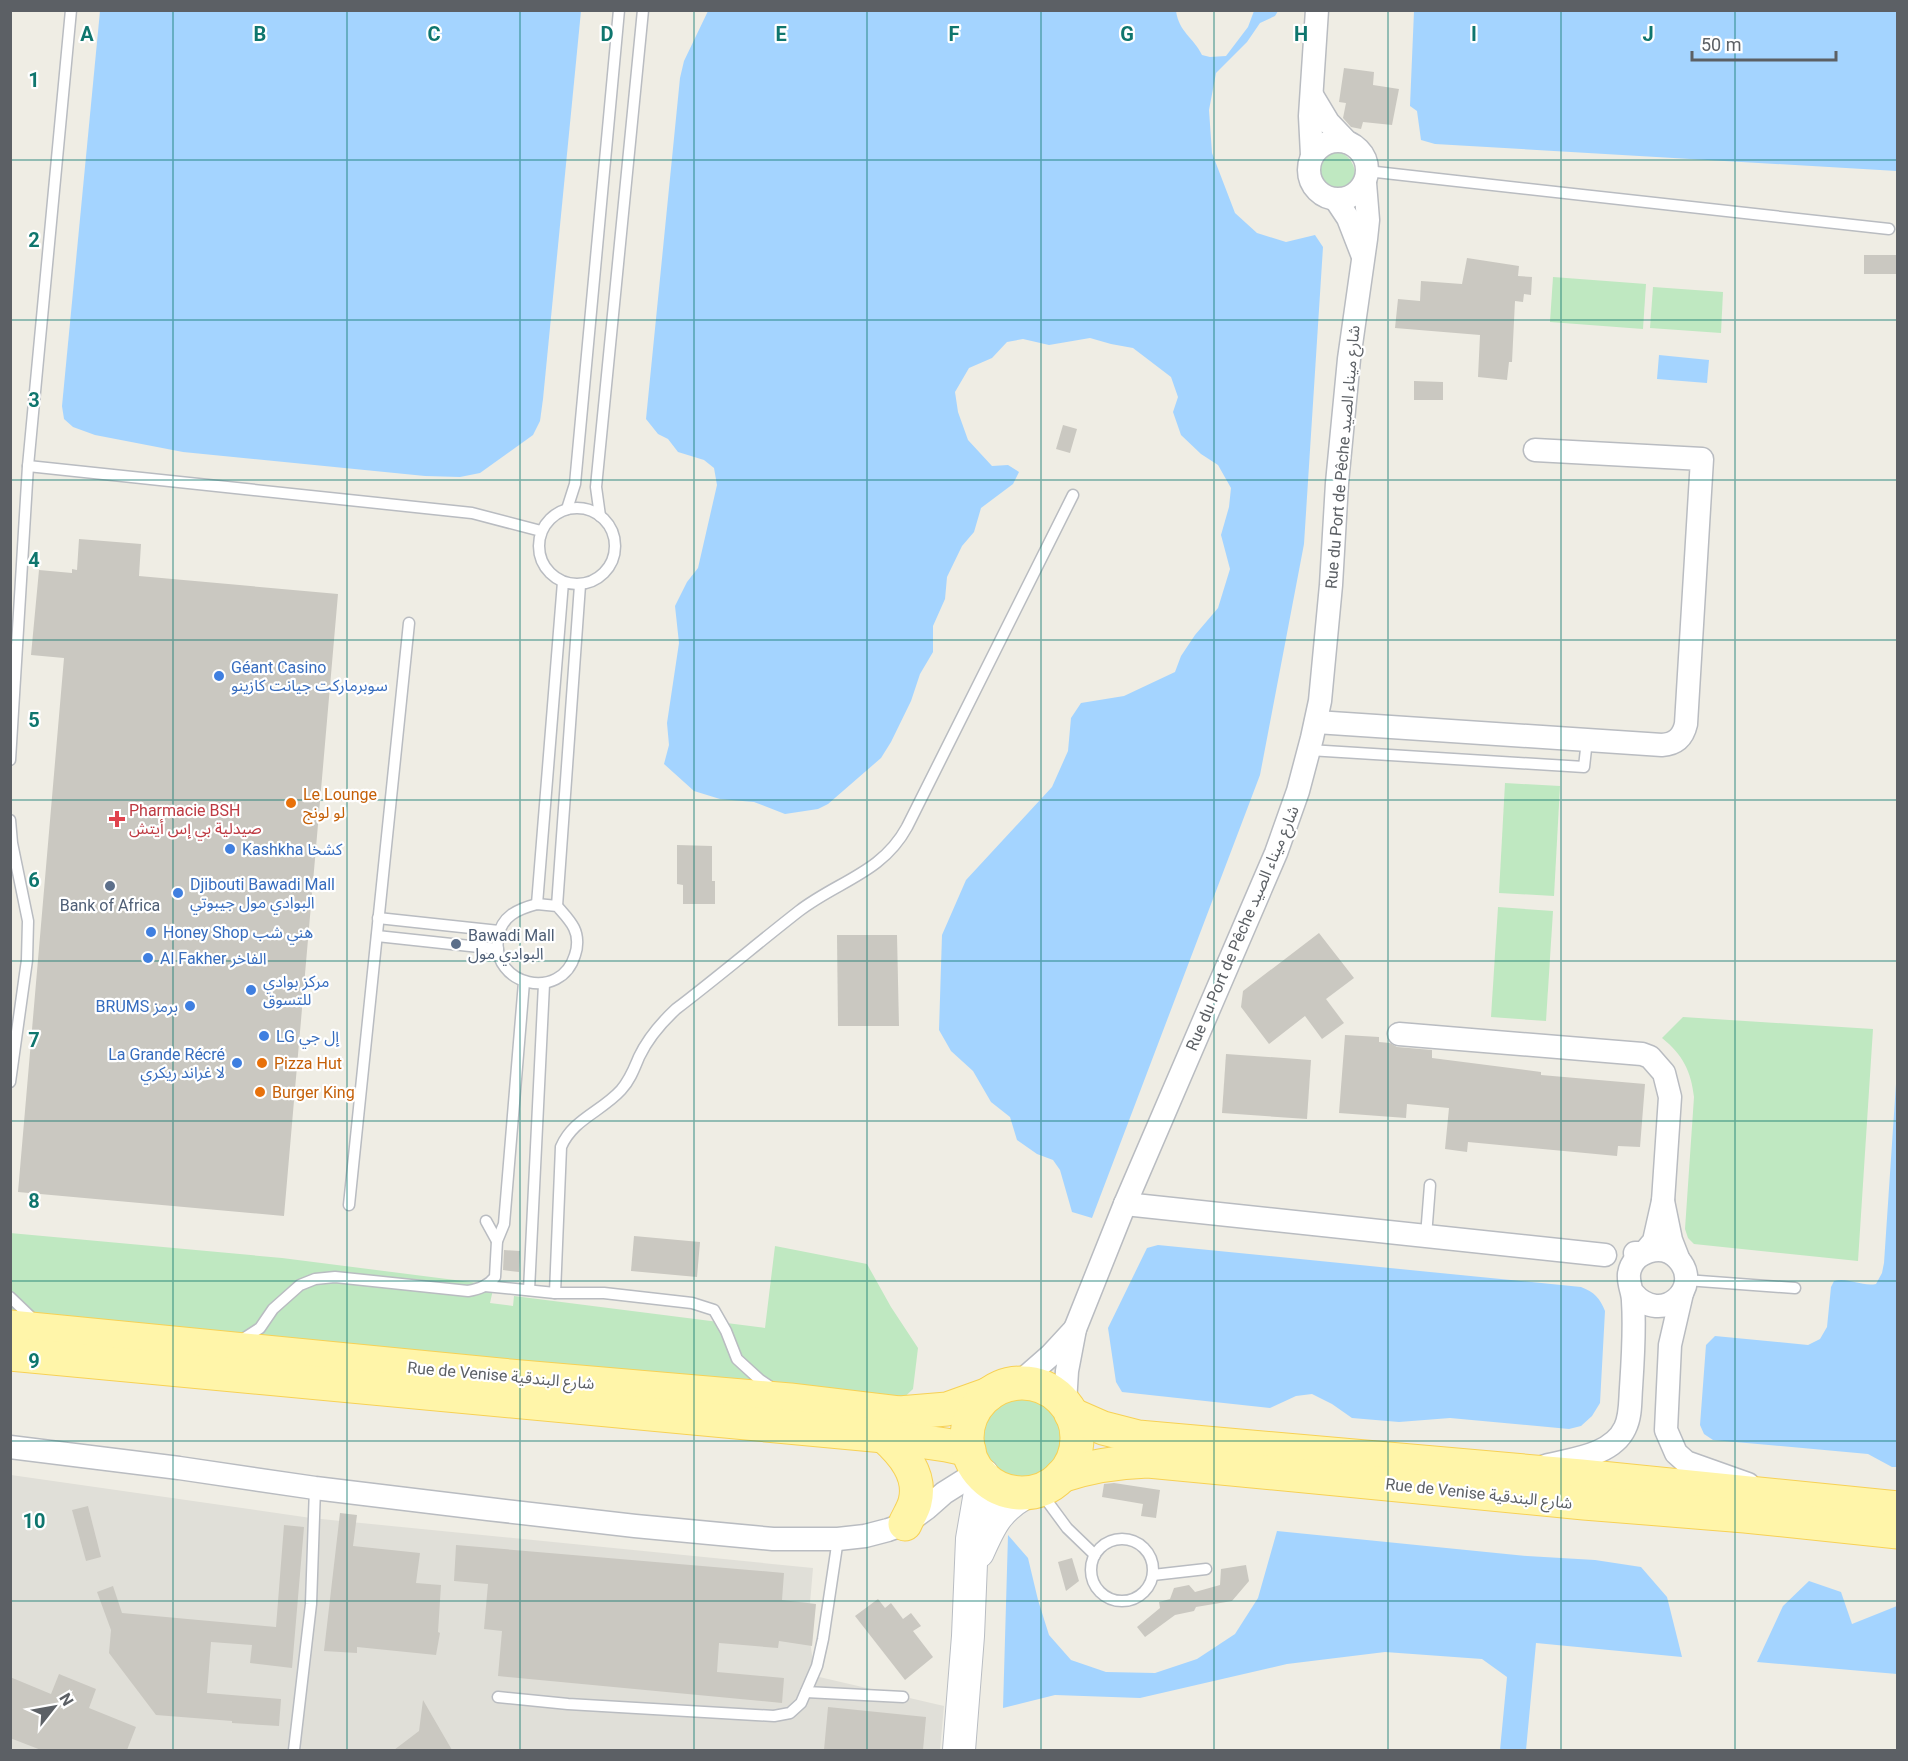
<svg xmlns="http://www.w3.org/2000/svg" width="1908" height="1761" font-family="Roboto,'Noto Sans Arabic',sans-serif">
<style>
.industrial{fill:#e0dfd8}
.green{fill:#bfe8c1}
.water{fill:#a4d4ff}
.building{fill:#cac8c1}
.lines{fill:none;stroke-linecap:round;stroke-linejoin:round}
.lane-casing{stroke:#b9bcc1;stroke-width:13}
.street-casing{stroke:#b9bcc1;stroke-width:25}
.secondary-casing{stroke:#b9bdc3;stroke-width:34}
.primary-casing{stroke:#f7d155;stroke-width:35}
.lane{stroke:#fff;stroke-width:10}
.street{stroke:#fff;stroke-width:22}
.secondary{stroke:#fff;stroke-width:32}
.primary{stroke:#fff5a9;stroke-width:33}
.grid{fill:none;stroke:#0f766e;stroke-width:1.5;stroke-opacity:0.55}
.shop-dot{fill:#3f7fe0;stroke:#fff;stroke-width:2}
.food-dot{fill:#e8710a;stroke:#fff;stroke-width:2}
.health-dot{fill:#e0444e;stroke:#fff;stroke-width:2}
.service-dot{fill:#5c6f8a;stroke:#fff;stroke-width:2}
.labels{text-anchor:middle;stroke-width:4.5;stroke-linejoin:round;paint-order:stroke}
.street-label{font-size:16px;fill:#5c6065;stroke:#fff}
.shop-label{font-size:16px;fill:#366cbe;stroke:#fff;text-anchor:start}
.food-label{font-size:16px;fill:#c56008;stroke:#fff;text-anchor:start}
.health-label{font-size:16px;fill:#be3a42;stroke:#fff;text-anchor:start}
.service-label{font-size:16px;fill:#4e5e75;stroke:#fff}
.grid-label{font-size:20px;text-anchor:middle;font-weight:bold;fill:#0f766e;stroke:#fff;stroke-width:4.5;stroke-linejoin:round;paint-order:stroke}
</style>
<rect width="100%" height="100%" fill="#efede4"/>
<polygon class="industrial" points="11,1475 311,1518 813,1568 808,1627 815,1676 944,1706 940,1750 11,1750"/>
<g class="green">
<circle cx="1332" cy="174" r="23"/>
<polygon points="1553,277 1646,284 1643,329 1550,322"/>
<polygon points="1653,287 1723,292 1721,333 1650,328"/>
<polygon points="1505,783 1560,786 1554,896 1499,893"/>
<polygon points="1498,907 1553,911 1546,1021 1491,1017"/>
<path d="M1683 1017 1873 1029 1858 1261 1694 1244 1688 1238 1685 1229 1694 1097C1691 1071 1683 1055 1662 1038Z"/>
<polygon points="10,1233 282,1258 494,1285 490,1303 513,1306 514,1296 765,1328 775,1246 867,1264 891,1307 918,1348 913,1389 896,1405 11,1318"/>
<circle cx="1022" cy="1438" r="43"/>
</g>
<g class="water">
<polygon points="100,11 581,11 543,399 540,421 533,435 480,473 460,477 425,476 183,452 95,435 73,427 64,419 62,406"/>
<path d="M708 11H1176C1179 32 1193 37 1202 55L1210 57 1226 56 1248 27 1254 11H1278L1275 16 1260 23 1247 42 1216 73 1209 110 1212 153 1235 213 1257 233 1286 242 1315 235 1323 247 1304 544 1260 775 1092 1218 1072 1212 1060 1170 1053 1160 1037 1154 1017 1140 1010 1117 991 1102 973 1071 951 1051 939 1030 942 935 966 880 1052 787 1068 751 1071 718 1081 703 1124 696 1175 672 1181 656 1195 635 1218 608 1230 569 1221 535 1229 507 1231 488 1218 465 1201 454 1181 435 1173 412 1178 397 1171 377 1133 348 1111 344 1090 338 1049 345 1023 339 1007 342 992 358 969 368 955 392 958 412 968 440 992 466 1008 465 1019 472 1013 484 981 508 974 532 962 546 947 577 945 599 933 626V652L920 674 911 701 891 742 881 758 828 804 818 809 785 814 754 802 720 799 694 791 664 764 669 745 667 723 679 643 675 606 687 582 698 568 717 485 714 468 704 460 678 452 668 439 658 434 646 419 680 78 684 61Z"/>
<polygon points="1414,11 1897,11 1897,171 1435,144 1421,140 1417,111 1410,106"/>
<polygon points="1659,355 1709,360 1707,383 1657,379"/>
<path d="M1897 1069V1467H1892L1868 1454 1713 1440 1704 1434 1700 1425 1706 1345 1715 1336 1808 1345 1820 1339 1827 1327 1831 1287 1834 1281C1848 1277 1862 1287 1876 1284L1882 1273 1884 1263Z"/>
<path d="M1158 1245 1581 1287C1594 1292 1600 1298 1605 1311L1600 1403 1592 1416 1581 1426 1569 1429 1450 1418 1399 1422 1352 1418 1332 1404 1312 1394 1296 1396 1270 1408 1122 1392 1116 1382 1108 1328 1147 1248Z"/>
<polygon points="1277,1531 1527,1556 1595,1560 1641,1567 1667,1597 1682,1657 1536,1643 1526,1750 1500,1750 1507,1677 1482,1659 1385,1652 1287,1664 1140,1698 1055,1695 1003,1708 1008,1535 1028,1558 1038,1600 1049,1635 1071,1660 1106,1672 1155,1673 1197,1659 1235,1634 1258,1598"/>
<polygon points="1809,1581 1841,1592 1852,1624 1897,1606 1897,1674 1757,1662 1783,1606"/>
</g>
<g class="building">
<polygon points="1344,68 1374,72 1373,85 1399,89 1392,125 1363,122 1361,129 1351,127 1343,118 1346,103 1339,102"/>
<rect x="1864" y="255" width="34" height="19"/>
<polygon points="1467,258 1519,266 1518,276 1532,277 1531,295 1524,294 1523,302 1515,301 1512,362 1509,362 1507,380 1478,377 1480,335 1395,328 1398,299 1420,301 1421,281 1462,284"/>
<polygon points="1414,381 1443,382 1443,400 1414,400"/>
<polygon points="1063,425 1077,429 1070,453 1056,449"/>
<polygon points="79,539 141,544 139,576 338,594 284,1216 18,1192 64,658 31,655 39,570 72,573 72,569 77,570"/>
<polygon points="677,845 712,846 712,881 715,881 715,904 683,904 683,885 677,884"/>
<polygon points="1319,933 1354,978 1326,999 1344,1023 1322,1039 1305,1016 1269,1044 1241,1007 1243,991"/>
<polygon points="837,935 897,935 899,1026 838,1026"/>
<polygon points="1345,1035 1379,1037 1379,1042 1390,1043 1397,1047 1432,1050 1432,1058 1541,1072 1541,1075 1645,1084 1640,1147 1618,1146 1617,1156 1468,1142 1467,1152 1445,1149 1449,1108 1407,1104 1406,1118 1339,1113"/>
<polygon points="1226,1054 1311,1060 1307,1119 1222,1113"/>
<polygon points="634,1236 700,1242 697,1277 631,1271"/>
<polygon points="504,1250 520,1251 519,1272 503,1270"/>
<polygon points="1114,1483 1160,1490 1156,1518 1141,1516 1143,1504 1102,1497 1104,1484"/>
<polygon points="88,1506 101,1557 86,1561 72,1510"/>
<polygon points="340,1513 357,1515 353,1546 420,1553 416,1583 441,1585 438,1632 440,1633 436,1655 357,1647 357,1653 324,1651"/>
<polygon points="284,1525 304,1527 292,1668 250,1663 252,1645 211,1642 207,1693 281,1699 279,1726 232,1723 232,1721 156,1715 109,1653 111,1630 97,1592 113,1586 122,1613 276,1627"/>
<polygon points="456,1545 784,1573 782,1600 816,1604 812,1646 779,1641 778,1648 719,1643 717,1672 784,1678 782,1703 498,1676 502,1631 484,1629 488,1584 454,1581"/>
<polygon points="1072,1558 1079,1581 1066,1591 1058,1562"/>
<polygon points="1246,1565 1249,1581 1232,1601 1196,1607 1194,1611 1175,1615 1145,1637 1137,1627 1160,1608 1159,1602 1170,1599 1174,1588 1189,1585 1195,1592 1220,1585 1221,1569"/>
<polygon points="878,1599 885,1608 891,1603 903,1619 911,1613 921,1626 913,1631 933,1657 905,1680 855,1616"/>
<polygon points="59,1674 96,1689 89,1708 136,1727 127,1750 41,1750 10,1738 10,1677 51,1694"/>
<polygon points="423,1700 452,1750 394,1750 419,1731"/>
<polygon points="828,1707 926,1717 923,1750 824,1750"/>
</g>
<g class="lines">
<defs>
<g id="lane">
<polyline points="1367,171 1889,229"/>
<polyline points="28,466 472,513 541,531"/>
<circle cx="577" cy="546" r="38"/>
<polyline points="567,509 575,484 619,10"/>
<polyline points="600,516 596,487 643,10"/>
<polyline points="1309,750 1584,767 1587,740"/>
<polyline points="10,760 28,466 71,10"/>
<polyline points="10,820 12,843 28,921 27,960 10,1082"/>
<polyline points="537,904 563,582"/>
<path d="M537 904 557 906C563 913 570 920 574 928 578 936 578 947 575 955 561 1002 491 986 498 938 501 916 518 909 537 904Z"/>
<polyline points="557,906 580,585"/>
<polyline points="378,918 499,931"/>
<polyline points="377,936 498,949"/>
<polyline points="349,1205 409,623"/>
<polyline points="486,1221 497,1241"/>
<polyline points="1426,1236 1430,1185"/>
<polyline points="1686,1280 1795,1288"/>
<polyline points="485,1286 555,1293 604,1293 692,1303 714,1310 726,1331 737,1359 760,1380 772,1388"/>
<polyline points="529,1290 544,984"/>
<path d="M555 1293 561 1147C573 1119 601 1112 621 1090 630 1080 634 1069 639 1057 648 1038 661 1023 676 1009 718 977 758 943 799 911 838 881 882 873 907 827L1073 495"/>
<polyline points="10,1297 34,1320"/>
<path d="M240 1341 260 1328 273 1309 300 1285 315 1279 335 1277 468 1291C479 1289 488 1286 495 1277L497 1241 504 1224 524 982"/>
<polyline points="1039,1490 1067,1528 1095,1555"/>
<circle cx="1122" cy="1570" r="31"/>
<polyline points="1153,1575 1206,1569"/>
<polyline points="806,1692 903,1697"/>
<polyline points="498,1697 568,1704 774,1716 790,1713 801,1703 817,1666 823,1639 838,1539"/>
<polyline points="294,1750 311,1604 315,1488"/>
</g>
<g id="street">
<polyline points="1313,97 1328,122 1347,142"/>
<circle cx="1338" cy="170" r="29"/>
<polyline points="1312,155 1310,116 1317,10"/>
<polyline points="1336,200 1348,218 1362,254"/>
<path d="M1316 722 1662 745C1676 744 1683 737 1686 724L1702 459 1535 450"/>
<polyline points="1399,1034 1642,1054 1650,1057 1664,1073 1670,1097 1663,1201"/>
<polyline points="1125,1204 1605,1255"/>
<polyline points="1635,1253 1644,1253 1654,1241 1663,1201 1671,1240 1678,1258"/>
<polyline points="1682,1293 1670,1345 1666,1430 1676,1453 1686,1462 1748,1484"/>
<polyline points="1019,1383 1051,1355 1075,1329"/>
<polyline points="1065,1403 1067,1371 1075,1329 1125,1204 1276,853 1298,791 1312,738 1320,701 1331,585 1337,483 1349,359 1366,239 1368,220 1365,183"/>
<polyline points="10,1447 179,1468 315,1488 488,1509 635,1526 773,1539 838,1539 865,1536 888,1530 905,1524 927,1508 944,1493 979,1471"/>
<path d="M1545 1466C1571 1459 1612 1456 1625 1428 1631 1416 1630 1401 1631 1388 1633 1358 1635 1330 1633 1301 1633 1292 1628 1284 1629 1274 1632 1251 1663 1242 1678 1259 1704 1287 1662 1327 1633 1293"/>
</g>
<g id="secondary">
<path d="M978 1552C990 1525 997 1509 1023 1494"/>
<polyline points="959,1750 968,1636 972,1539 983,1475"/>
</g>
<g id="primary">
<polyline points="10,1327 500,1375 790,1400 899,1413 947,1409 989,1394"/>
<polyline points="10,1354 884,1436 946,1445 969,1450"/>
<circle cx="1022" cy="1438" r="55"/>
<polyline points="1071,1414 1103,1428 1138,1437 1581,1476 1898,1508"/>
<path d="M884 1436C903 1453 922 1475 915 1502 913 1510 908 1517 905 1524"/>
<path d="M1061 1476C1090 1466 1117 1462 1148 1461L1584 1503 1745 1516 1898 1532"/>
</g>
</defs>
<use href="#lane" class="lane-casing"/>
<use href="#street" class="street-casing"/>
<use href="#secondary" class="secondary-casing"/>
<use href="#primary" class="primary-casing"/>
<use href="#lane" class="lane"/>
<use href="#street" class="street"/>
<use href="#secondary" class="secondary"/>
<use href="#primary" class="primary"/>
</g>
<path class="grid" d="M173 10V1750M347 10V1750M520 10V1750M694 10V1750M867 10V1750M1041 10V1750M1214 10V1750M1388 10V1750M1561 10V1750M1735 10V1750M10 160H1898M10 320H1898M10 480H1898M10 640H1898M10 800H1898M10 961H1898M10 1121H1898M10 1281H1898M10 1441H1898M10 1601H1898"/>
<g class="shop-dot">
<circle cx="219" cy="676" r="6"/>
<circle cx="230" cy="849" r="6"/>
<circle cx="178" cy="893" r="6"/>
<circle cx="151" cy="932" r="6"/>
<circle cx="148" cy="958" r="6"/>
<circle cx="251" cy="990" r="6"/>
<circle cx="190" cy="1006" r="6"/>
<circle cx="264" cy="1036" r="6"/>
<circle cx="237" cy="1063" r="6"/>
</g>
<g class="food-dot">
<circle cx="291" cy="803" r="6"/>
<circle cx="262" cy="1063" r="6"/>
<circle cx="260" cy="1092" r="6"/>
</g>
<path class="health-dot" d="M114 810h6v6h6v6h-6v6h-6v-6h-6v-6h6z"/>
<g class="service-dot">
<circle cx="110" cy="886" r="6"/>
<circle cx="456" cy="944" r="6"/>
</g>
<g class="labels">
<g class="street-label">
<text transform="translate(1342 457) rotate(-85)" y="6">Rue du Port de Pêche شارع ميناء الصيد</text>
<text transform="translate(1242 928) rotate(-67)" y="6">Rue du Port de Pêche شارع ميناء الصيد</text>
<text transform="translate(501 1375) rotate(5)" y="6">Rue de Venise شارع البندقية</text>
<text transform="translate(1479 1493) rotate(6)" y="6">Rue de Venise شارع البندقية</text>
</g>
<g class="shop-label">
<text x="231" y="673">Géant Casino<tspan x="231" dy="18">سوبرماركت جيانت كازينو</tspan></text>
<text x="242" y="855">Kashkha كشخا</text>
<text x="190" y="890">Djibouti Bawadi Mall<tspan x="190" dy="18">البوادي مول جيبوتي</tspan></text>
<text x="163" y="938">Honey Shop هني شب</text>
<text x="160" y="964">Al Fakher الفاخر</text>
<text x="263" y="987">مركز بوادي<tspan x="263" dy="18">للتسوق</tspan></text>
<text x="178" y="1012" text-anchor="end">BRUMS برمز</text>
<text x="276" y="1042">LG إل جي</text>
<text x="225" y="1060" text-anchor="end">La Grande Récré<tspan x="225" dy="18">لا غراند ريكري</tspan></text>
</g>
<g class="food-label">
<text x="303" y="800">Le Lounge<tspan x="303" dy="18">لو لونج</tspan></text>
<text x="274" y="1069">Pizza Hut</text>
<text x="272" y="1098">Burger King</text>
</g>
<g class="health-label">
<text x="129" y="816">Pharmacie BSH<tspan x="129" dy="18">صيدلية بي إس أيتش</tspan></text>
</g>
<g class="service-label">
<text x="110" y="911">Bank of Africa</text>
<text x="468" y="941" text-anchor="start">Bawadi Mall<tspan x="468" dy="18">البوادي مول</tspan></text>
</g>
</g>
<g class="grid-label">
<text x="87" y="41">A</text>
<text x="260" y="41">B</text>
<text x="434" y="41">C</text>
<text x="607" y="41">D</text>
<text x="781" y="41">E</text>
<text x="954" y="41">F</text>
<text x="1127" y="41">G</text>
<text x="1301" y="41">H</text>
<text x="1474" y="41">I</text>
<text x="1648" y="41">J</text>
<text x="34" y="87">1</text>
<text x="34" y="247">2</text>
<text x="34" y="407">3</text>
<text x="34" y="567">4</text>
<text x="34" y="727">5</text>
<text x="34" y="887">6</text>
<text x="34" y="1047">7</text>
<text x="34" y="1208">8</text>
<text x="34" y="1368">9</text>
<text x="34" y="1528">10</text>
</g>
<rect width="1908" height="1761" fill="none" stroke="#5c6065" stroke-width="24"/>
<g transform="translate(54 1707) rotate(59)" stroke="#ffffff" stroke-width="4.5" paint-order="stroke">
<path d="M0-4.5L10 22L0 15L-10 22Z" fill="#5c6065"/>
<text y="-9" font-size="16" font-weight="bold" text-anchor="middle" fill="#5c6065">N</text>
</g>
<path d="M1692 51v9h144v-9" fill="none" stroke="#5c6065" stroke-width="3"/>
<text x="1701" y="51" font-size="18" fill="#5c6065" stroke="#ffffff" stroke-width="4.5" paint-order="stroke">50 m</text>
</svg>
